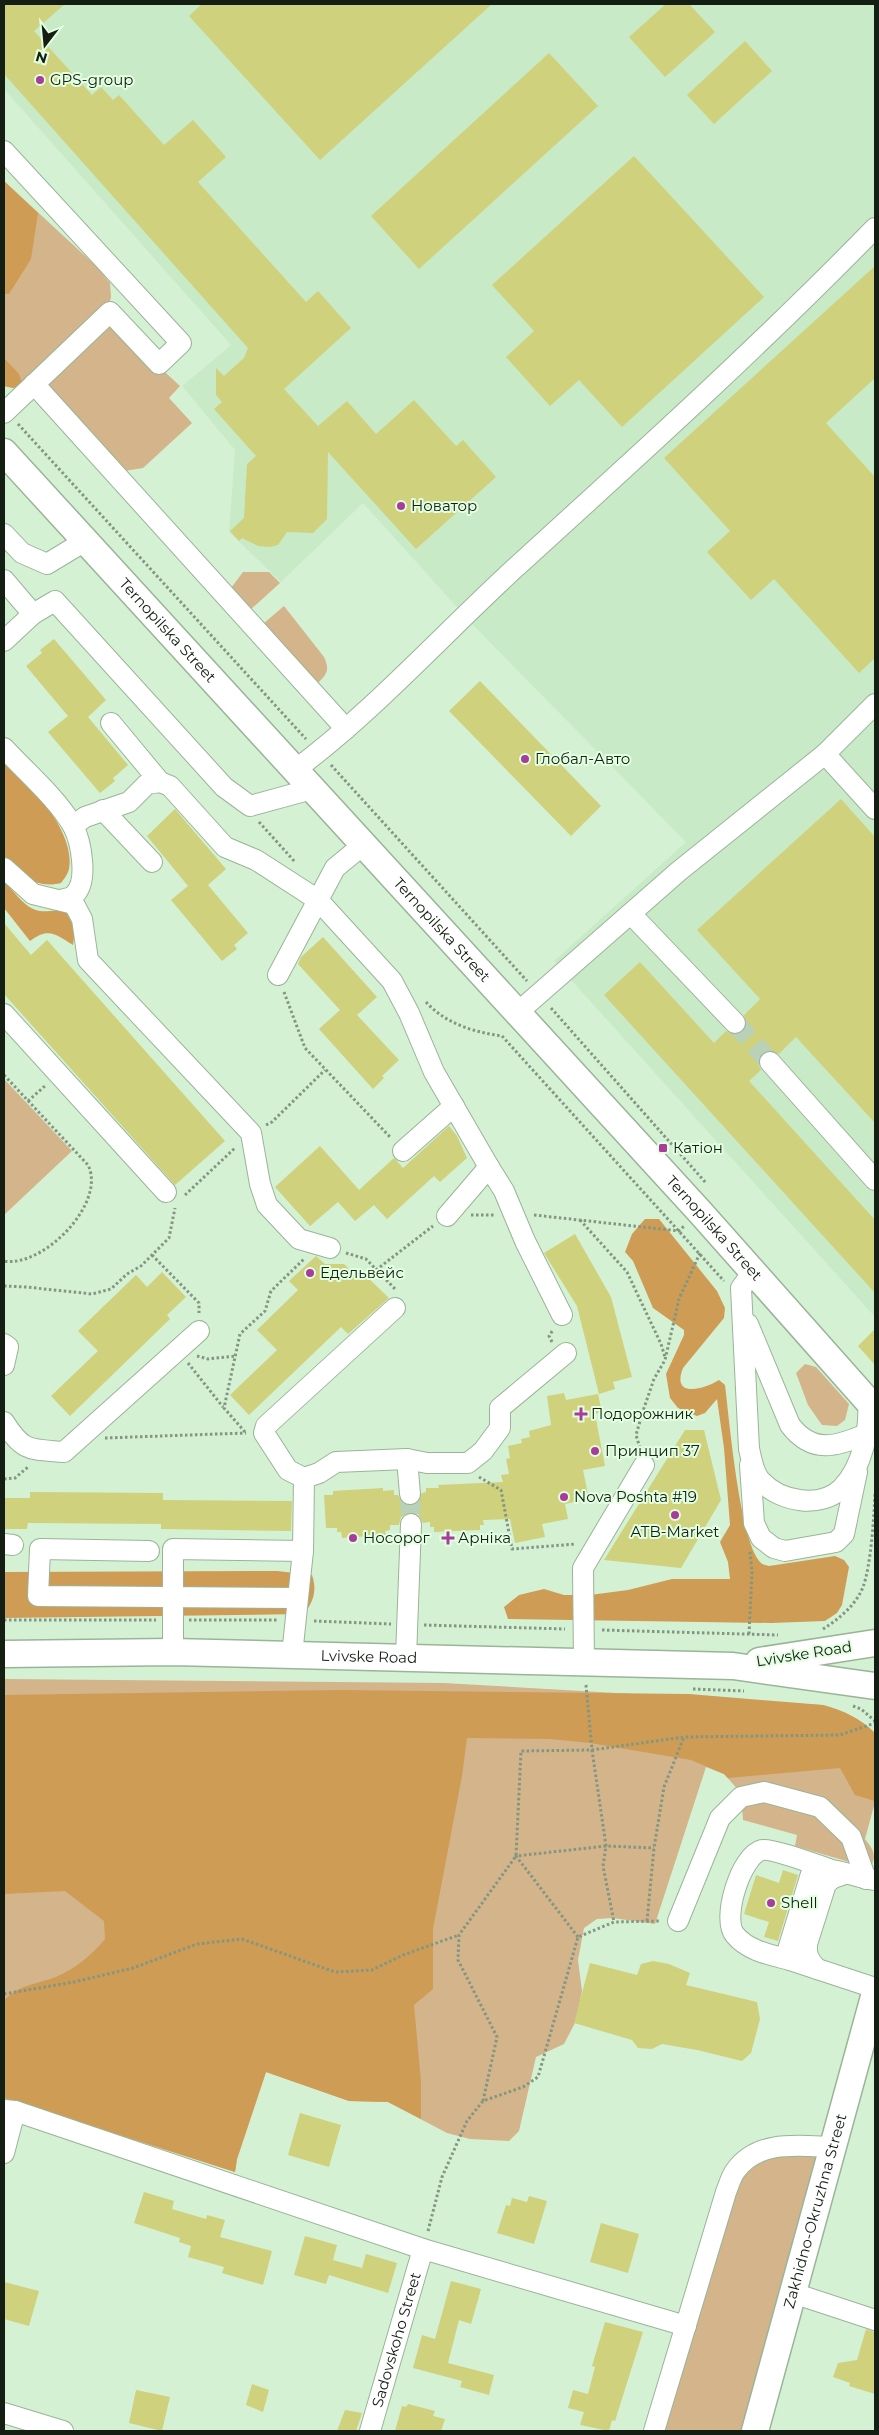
<svg xmlns="http://www.w3.org/2000/svg" width="879" height="2435" font-family="Montserrat,sans-serif">
<style>
.built{fill:#c9eac6}
.green{fill:#d3b48b}
.forest{fill:#ce9c54}
.building{fill:#cfd17c}
.lines{fill:none;stroke-linecap:round;stroke-linejoin:round}
.minor-tunnel{stroke:#b8d1b7;stroke-width:20;stroke-dasharray:20 10;stroke-linecap:butt}
.minor-casing{stroke:#9ab498;stroke-width:22}
.major-casing{stroke:#9ab498;stroke-width:29}
.path{stroke:#829681;stroke-width:3;stroke-dasharray:2.5 2.5;stroke-linecap:butt}
.minor{stroke:#fff;stroke-width:20}
.major{stroke:#fff;stroke-width:26}
.poi-dot{fill:#a83c9b;stroke:#e3ffe1;stroke-width:2}
.labels{text-anchor:middle;stroke-width:4;stroke-linejoin:round;paint-order:stroke}
.poi-label{font-size:15px;fill:#141e13;stroke:#e3ffe1;text-anchor:start}
.street-label{font-size:15px;fill:#141e13;stroke:#e3ffe1}
</style>
<rect width="100%" height="100%" fill="#d5f1d4"/>
<polygon class="built" points="4,4 875,4 875,1317 554,961 686,842 474,626 363,503 281,582 229,532 235,450 182,386 231,345 4,89"/>
<g class="green">
<polygon points="4,181 96,266 110,283 111,297 108,309 35,378 13,388 4,386"/>
<polygon points="115,326 180,386 169,398 192,423 143,468 124,471 46,385 49,379 109,328"/>
<polygon points="243,572 269,572 280,583 250,610 231,588"/>
<path d="M284 606 324 657C330 670 327 674 317 684L263 624Z"/>
<polygon points="4,1079 72,1151 4,1215"/>
<polygon points="805,1364 816,1367 849,1404 845,1420 837,1426 822,1425 808,1405 796,1373"/>
<path d="M4 1679 444 1683 823 1705C844 1711 860 1718 875 1733V1802L865 1839C871 1847 877 1853 872 1864L863 1866 795 1846 797 1835 743 1820 741 1793 724 1774 706 1767 655 1924 613 1918 597 1919 584 1928 578 1960 582 1991 576 2021 564 2044 536 2057 519 2131 509 2141 470 2139 447 2133 388 2102 349 2101 266 2072 237 2159 235 2172 4 2098Z"/>
<polygon points="823,2154 747,2431 663,2431 741,2175 767,2157"/>
</g>
<g class="forest">
<polygon points="4,181 38,213 31,259 9,294 4,294"/>
<polygon points="4,358 19,374 23,385 13,388 4,386"/>
<path d="M4 758C28 782 76 831 69 869 68 874 64 879 61 883 38 889 19 876 4 859Z"/>
<path d="M4 881C14 891 25 909 40 911 49 912 56 909 67 912L75 930 73 945C56 934 48 927 30 941L4 908Z"/>
<path d="M645 1219H659L717 1291 725 1308 724 1318 683 1368C671 1398 703 1390 719 1380L725 1385C729 1417 740 1545 761 1563 763 1565 766 1565 769 1566L835 1556 844 1560 849 1567 842 1605 837 1613 825 1621 771 1623 508 1619 504 1607 519 1595 544 1589 564 1595H590L628 1590 672 1579H730L728 1562 720 1542 730 1525 724 1448 717 1399 705 1413 697 1416 678 1408 670 1398 666 1374 684 1335V1330L653 1308 633 1261 625 1252 632 1234Z"/>
<path d="M277 1571 312 1575C317 1590 314 1601 304 1614L4 1618V1572Z"/>
<path d="M340 1690 689 1694 823 1705C844 1711 860 1718 875 1733V1801L855 1795 840 1768 728 1778 724 1774 691 1760 590 1743 550 1739 467 1738 462 1776 433 1929V1989L414 2005 421 2082V2119L388 2102 349 2101 266 2072 237 2159 235 2172 4 2098V2001C17 1985 37 1984 56 1977 76 1968 91 1956 105 1939L104 1921 65 1891 4 1894V1695Z"/>
</g>
<g class="building">
<polygon points="4,4 65,4 34,31 92,95 101,87 113,100 119,95 164,145 193,120 226,157 198,182 306,302 318,291 351,328 284,389 318,426 347,401 376,434 414,400 456,446 463,440 496,477 416,549 328,452 327,519 313,533 287,532 278,545 270,547 258,546 242,538 239,541 230,531 244,518 247,464 256,456 214,409 222,402 216,395 216,368 224,376 244,358 248,348 4,74"/>
<polygon points="202,4 492,4 320,160 189,16"/>
<polygon points="666,4 689,4 715,32 665,77 629,37"/>
<polygon points="745,41 772,71 714,124 687,95"/>
<polygon points="549,53 598,106 419,269 371,216"/>
<polygon points="634,156 764,297 622,427 579,380 550,406 506,357 534,331 492,285"/>
<polygon points="875,266 875,378 826,423 875,477 875,658 859,673 774,579 751,600 707,552 730,531 664,458"/>
<polygon points="54,639 106,700 88,717 128,765 113,778 115,781 100,793 48,732 68,716 26,666 42,653 40,650"/>
<polygon points="480,681 601,806 571,836 449,711"/>
<polygon points="841,799 875,837 875,1123 796,1037 779,1054 768,1050 762,1054 758,1064 761,1070 749,1081 875,1220 875,1293 604,995 640,962 714,1043 726,1031 732,1034 743,1032 746,1026 744,1015 760,999 697,930"/>
<polygon points="175,809 226,869 208,885 248,933 234,945 237,949 222,961 171,900 188,886 147,836"/>
<polygon points="4,923 31,955 47,940 225,1141 175,1185 4,994"/>
<polygon points="323,937 377,997 357,1015 399,1060 382,1076 384,1078 373,1089 319,1029 340,1010 298,964 301,957"/>
<polygon points="449,1126 457,1136 467,1158 440,1182 434,1176 387,1219 374,1205 355,1221 338,1202 310,1226 275,1187 320,1146 359,1190 394,1158 403,1168"/>
<polygon points="575,1234 611,1297 632,1377 613,1382 615,1389 599,1394 577,1306 544,1253"/>
<polygon points="316,1256 325,1264 344,1264 357,1277 362,1272 389,1298 348,1334 341,1327 249,1415 230,1395 277,1350 257,1330 298,1290 289,1281"/>
<polygon points="162,1272 186,1297 167,1315 170,1319 70,1416 51,1396 98,1351 78,1331 136,1275 147,1287"/>
<polygon points="875,1329 875,1365 858,1346"/>
<polygon points="564,1393 566,1400 598,1394 602,1412 595,1414 605,1466 583,1470 589,1499 565,1504 568,1519 542,1524 545,1537 515,1543 510,1519 483,1520 484,1525 480,1525 480,1530 434,1532 434,1527 430,1527 430,1522 423,1523 418,1514 411,1512 401,1517 399,1525 390,1525 390,1530 385,1531 386,1535 342,1538 341,1532 337,1532 337,1528 326,1528 324,1495 333,1495 333,1491 383,1488 383,1491 394,1490 394,1495 398,1495 401,1501 411,1506 417,1503 422,1493 426,1492 426,1488 439,1488 438,1485 503,1482 501,1475 509,1474 506,1459 510,1458 508,1446 522,1443 521,1439 530,1437 529,1431 551,1425 547,1396"/>
<polygon points="685,1430 704,1430 721,1500 681,1568 604,1560"/>
<polygon points="30,1492 163,1493 163,1500 292,1501 291,1531 161,1529 161,1524 28,1523 27,1529 4,1529 4,1498 30,1498"/>
<polygon points="783,1870 798,1875 778,1941 764,1937 769,1922 744,1914 756,1875 779,1883"/>
<polygon points="653,1961 669,1964 690,1973 686,1985 757,2002 760,2019 751,2053 742,2061 697,2050 662,2044 652,2049 638,2048 632,2040 574,2023 590,1963 637,1975 641,1964"/>
<polygon points="300,2113 341,2125 329,2167 288,2155"/>
<polygon points="144,2192 174,2201 172,2209 206,2219 207,2215 225,2220 220,2237 272,2251 263,2285 222,2273 224,2267 188,2257 191,2246 179,2242 180,2238 134,2223"/>
<polygon points="529,2196 547,2201 534,2244 497,2233 506,2205 510,2206 512,2198 527,2202"/>
<polygon points="601,2223 639,2234 628,2273 590,2262"/>
<polygon points="305,2236 337,2245 333,2260 362,2268 366,2254 397,2263 388,2293 329,2275 326,2284 294,2275"/>
<polygon points="451,2281 481,2289 471,2324 459,2320 448,2363 494,2375 489,2395 460,2387 462,2381 413,2368 422,2335 435,2339"/>
<polygon points="4,2282 39,2291 29,2326 4,2319"/>
<polygon points="605,2322 643,2332 615,2421 612,2420 609,2431 580,2425 584,2412 568,2408 573,2390 588,2394 595,2367 592,2366"/>
<polygon points="866,2329 875,2332 875,2394 849,2386 850,2383 833,2377 838,2363 857,2360"/>
<polygon points="252,2384 269,2390 263,2412 246,2405"/>
<polygon points="136,2390 170,2397 162,2431 129,2423"/>
<polygon points="408,2404 435,2411 433,2416 445,2419 441,2431 395,2431 402,2406 406,2407"/>
<polygon points="345,2410 362,2413 356,2431 337,2431"/>
</g>
<g class="lines">
<g class="minor-tunnel">
<polyline points="735,1023 770,1062"/>
<polyline points="410,1494 411,1524"/>
</g>
<defs>
<g id="minor">
<polyline points="4,151 181,343 159,364 110,312 4,413"/>
<polyline points="34,384 346,729"/>
<polyline points="4,534 22,553 47,564 85,541"/>
<polyline points="4,580 33,614"/>
<polyline points="4,641 33,614 55,601 224,787 250,806 312,789"/>
<polyline points="111,723 160,782"/>
<path d="M4 748C26 772 56 797 73 826 81 841 89 882 74 895 71 898 64 899 60 900"/>
<polyline points="825,754 875,809"/>
<path d="M295 770C374 711 442 635 515 568 637 457 760 346 875 228"/>
<polyline points="103,810 152,862"/>
<polyline points="73,826 85,817 129,802 147,784 160,782 170,786 225,847 256,860 318,900 278,975"/>
<polyline points="363,845 335,868 318,900 392,981 409,1013 434,1072 489,1167"/>
<polyline points="4,868 33,894 74,904 82,919 88,960 251,1133 260,1184 267,1205 299,1239 330,1248"/>
<polyline points="631,914 735,1023"/>
<polyline points="517,1013 679,871 825,754 875,704"/>
<polyline points="4,1014 166,1192"/>
<polyline points="770,1062 875,1180"/>
<polyline points="403,1151 454,1106"/>
<polyline points="447,1216 489,1167 504,1191 525,1241 562,1315"/>
<path d="M753 1272 741 1288 749 1449C752 1460 753 1473 761 1481 780 1502 821 1509 842 1488 863 1466 870 1429 868 1401"/>
<path d="M748 1324 790 1425C812 1454 836 1447 866 1434"/>
<polyline points="4,1344 8,1347 4,1365"/>
<path d="M4 1422C23 1452 29 1449 64 1452L199 1331"/>
<polyline points="407,1459 410,1494"/>
<polyline points="750,1465 754,1523 761,1538 774,1548 785,1551 836,1542 844,1534 857,1472"/>
<polyline points="304,1478 288,1470 264,1433 266,1426 395,1308"/>
<polyline points="4,1544 13,1545"/>
<polyline points="149,1551 40,1549 38,1596 297,1598"/>
<polyline points="173,1652 173,1549 303,1551"/>
<polyline points="292,1655 303,1551 304,1478 319,1473 336,1462 407,1459 427,1463 468,1463 483,1451 500,1428 500,1408 566,1353"/>
<polyline points="406,1657 411,1524"/>
<polyline points="584,1662 583,1568 644,1465"/>
<path d="M875 1880C854 1878 830 1863 811 1874L787 1953 790 1960 875 1988"/>
<polyline points="678,1921 720,1818 741,1797 764,1792 820,1807 851,1837 866,1879"/>
<path d="M790 1960C771 1955 748 1951 735 1935 721 1919 741 1855 762 1850 772 1848 817 1865 829 1869"/>
<path d="M817 1969C809 1960 806 1955 807 1944L826 1884 833 1878 845 1874"/>
<polyline points="4,2110 15,2111 423,2249 686,2326"/>
<polyline points="4,2153 15,2111"/>
<polyline points="793,2293 875,2320"/>
<polyline points="4,2413 63,2431"/>
<path id="s1" d="M370 2431 423 2249"/>
<path d="M654 2431 726 2192C729 2185 731 2176 736 2170 759 2139 800 2146 833 2147"/>
</g>
<g id="major">
<path id="s2" d="M4 452 700 1212 875 1409"/>
<path id="s3" d="M4 1654 173 1652 733 1666 875 1686"/>
<polyline points="759,1661 875,1643"/>
<path id="s4" d="M755 2431 875 1993"/>
</g>
</defs>
<use href="#minor" class="minor-casing"/>
<use href="#major" class="major-casing"/>
<g class="path">
<polyline points="18,424 306,739"/>
<polyline points="331,765 527,981"/>
<polyline points="259,822 295,862"/>
<polyline points="284,992 305,1048 391,1138"/>
<path d="M426 1002C446 1024 474 1032 502 1036L724 1281"/>
<polyline points="551,1008 706,1183"/>
<path d="M4 1075 88 1165C107 1203 43 1268 4 1261"/>
<polyline points="28,1101 46,1085"/>
<polyline points="266,1125 272,1122 325,1070"/>
<polyline points="185,1195 235,1148"/>
<polyline points="471,1215 495,1215"/>
<polyline points="534,1215 679,1231 684,1226"/>
<polyline points="580,1220 627,1272 661,1344 665,1357"/>
<polyline points="346,1253 366,1259 396,1290"/>
<polyline points="152,1255 199,1303 199,1313"/>
<polyline points="376,1270 433,1226"/>
<polyline points="4,1286 26,1287 92,1294 111,1289 127,1274 141,1266 169,1238 175,1208"/>
<polyline points="552,1342 549,1336 553,1330"/>
<polyline points="197,1356 208,1359 235,1356"/>
<polyline points="188,1363 223,1407"/>
<polyline points="245,1432 224,1408 240,1334 265,1311 271,1291 304,1259"/>
<polyline points="105,1438 246,1433"/>
<polyline points="640,1448 636,1435 643,1411 654,1379 665,1360 679,1299 700,1253"/>
<polyline points="479,1477 501,1490 512,1549 576,1544"/>
<polyline points="4,1479 15,1478 28,1467"/>
<polyline points="4,1620 156,1620"/>
<polyline points="189,1620 278,1620"/>
<polyline points="314,1621 391,1624"/>
<polyline points="424,1625 565,1629"/>
<path d="M823 1629C839 1619 856 1605 863 1587 871 1566 874 1516 875 1493"/>
<polyline points="602,1630 778,1635"/>
<polyline points="749,1634 752,1572 750,1552"/>
<polyline points="586,1685 592,1750 606,1846 603,1866 614,1922"/>
<polyline points="693,1689 744,1691"/>
<polyline points="853,1706 861,1709 875,1721"/>
<polyline points="647,1921 654,1848 664,1787 684,1737"/>
<polyline points="578,1937 516,1856 606,1846 654,1848"/>
<polyline points="4,1994 74,1982 133,1968 197,1944 242,1939 335,1972 372,1970 403,1955 459,1935"/>
<polyline points="483,2101 497,2037 458,1960 459,1935 516,1856 521,1751 592,1750 684,1737 840,1735 875,1723"/>
<polyline points="428,2231 442,2177 467,2121 483,2101 523,2087 538,2077 578,1937 614,1922 660,1921"/>
</g>
<use href="#minor" class="minor"/>
<use href="#major" class="major"/>
</g>
<g class="poi-dot">
<circle cx="40" cy="80" r="5"/>
<circle cx="401" cy="506" r="5"/>
<circle cx="525" cy="759" r="5"/>
<rect x="658" y="1143" width="10" height="10" rx="2.5"/>
<circle cx="310" cy="1273" r="5"/>
<path d="M578.5 1406.5h5v5h5v5h-5v5h-5v-5h-5v-5h5z"/>
<circle cx="595" cy="1451" r="5"/>
<circle cx="564" cy="1497" r="5"/>
<circle cx="675" cy="1515" r="5"/>
<circle cx="353" cy="1538" r="5"/>
<path d="M445.5 1530.5h5v5h5v5h-5v5h-5v-5h-5v-5h5z"/>
<circle cx="771" cy="1903" r="5"/>
</g>
<g class="labels">
<g class="poi-label">
<text x="50" y="85">GPS-group</text>
<text x="411" y="511">Новатор</text>
<text x="535" y="764">Глобал-Авто</text>
<text x="673" y="1153">Катіон</text>
<text x="320" y="1278">Едельвейс</text>
<text x="591" y="1419">Подорожник</text>
<text x="605" y="1456">Принцип 37</text>
<text x="574" y="1502">Nova Poshta #19</text>
<text x="675" y="1537" text-anchor="middle">ATB-Market</text>
<text x="363" y="1543">Носорог</text>
<text x="458" y="1543">Арніка</text>
<text x="781" y="1908">Shell</text>
</g>
<g class="street-label">
<text dy="5" stroke="none"><textPath href="#s2" startOffset="242">Ternopilska Street</textPath></text>
<text dy="5" stroke="none"><textPath href="#s2" startOffset="648">Ternopilska Street</textPath></text>
<text dy="5" stroke="none"><textPath href="#s2" startOffset="1052">Ternopilska Street</textPath></text>
<text transform="translate(804 1654) rotate(-9)" y="5">Lvivske Road</text>
<text dy="5" stroke="none"><textPath href="#s3" startOffset="365">Lvivske Road</textPath></text>
<text dy="5" stroke="none"><textPath href="#s4" startOffset="228">Zakhidno-Okruzhna Street</textPath></text>
<text dy="5" stroke="none"><textPath href="#s1" startOffset="95">Sadovskoho Street</textPath></text>
</g>
</g>
<rect width="879" height="2435" fill="none" stroke="#141e13" stroke-width="10"/>
<g transform="translate(45 45) rotate(196)" stroke="#e3ffe1" stroke-width="4" paint-order="stroke">
<path d="M0-4L9 19L0 12L-9 19Z" fill="#141e13"/>
<text y="-8" font-size="14" font-weight="bold" text-anchor="middle" fill="#141e13">N</text>
</g>
</svg>
